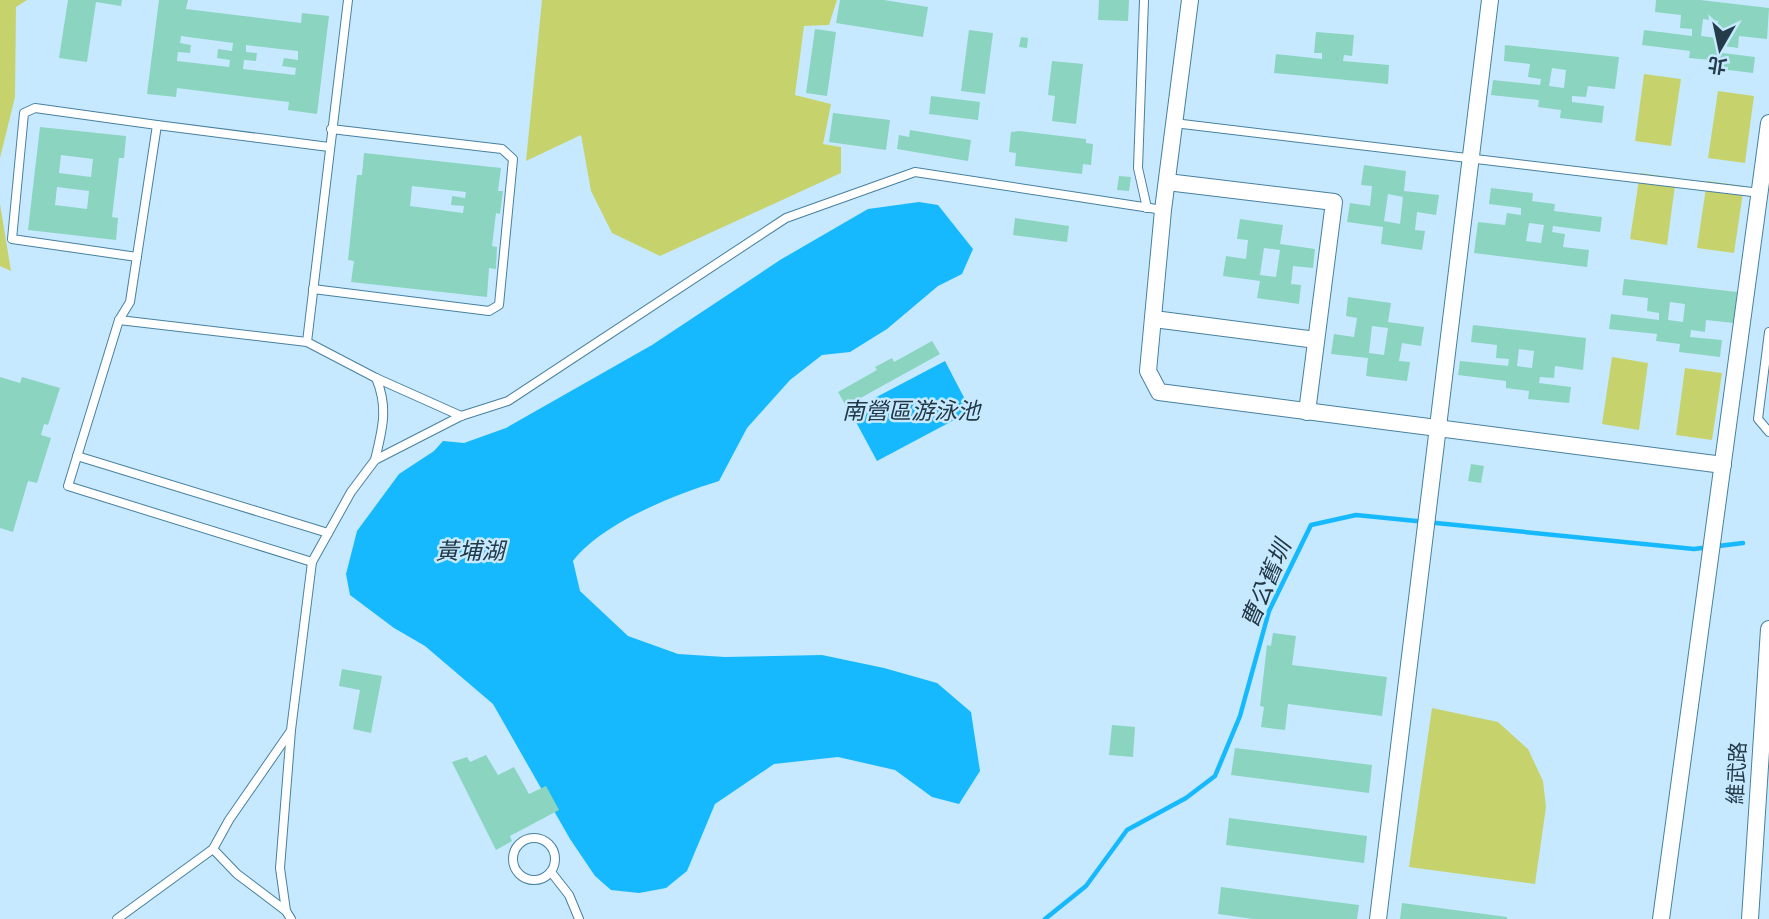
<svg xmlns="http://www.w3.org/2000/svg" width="1769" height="919" font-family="Cabin,'Noto Sans TC',sans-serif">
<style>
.green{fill:#c6d36d}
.water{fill:#17b9fe}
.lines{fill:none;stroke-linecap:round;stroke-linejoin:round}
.stream{stroke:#17b9fe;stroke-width:4.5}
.building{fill:#8bd4c0;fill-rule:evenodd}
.lane-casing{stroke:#4780a1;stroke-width:10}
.street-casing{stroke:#4780a1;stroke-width:18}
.lane{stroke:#fff;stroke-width:8}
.street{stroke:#fff;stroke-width:16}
.labels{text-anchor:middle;stroke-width:5;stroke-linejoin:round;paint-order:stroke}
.street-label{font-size:21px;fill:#243c4a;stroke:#c6e9ff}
.water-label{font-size:23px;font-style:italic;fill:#223846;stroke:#c6e9ff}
</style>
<rect width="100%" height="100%" fill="#c6e9ff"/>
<g class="green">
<polygon points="0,0 27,0 16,7 15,97 0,158"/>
<polygon points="542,0 837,0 829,25 804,26 795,95 831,104 823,144 841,147 841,173 660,256 612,233 591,191 581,135 526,161"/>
<polygon points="1644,74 1681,79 1671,146 1635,141"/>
<polygon points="1718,91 1754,96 1745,163 1708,158"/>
<polygon points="1640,173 1676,178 1667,245 1630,239"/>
<polygon points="1707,181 1744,186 1734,253 1697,248"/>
<polygon points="0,204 11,271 0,266"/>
<polygon points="1612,357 1648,363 1639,430 1602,424"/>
<polygon points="1685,368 1722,373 1712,440 1676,435"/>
<polygon points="1432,708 1498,722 1528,749 1543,781 1546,807 1535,884 1409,867"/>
</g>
<g class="water">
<path d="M919 202 938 205 973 249 962 274 938 286 887 329 850 352 822 355 790 380 747 428 719 481C674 495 602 523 573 561L580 591 628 636 678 654 725 657 822 655 884 668 937 683 971 712 980 771 959 804 932 797 895 770 838 757 774 764 715 804 687 871 666 888 639 893 611 890 595 876 570 839 493 704 425 646 394 628 350 595 346 574 357 531 399 474 434 451 443 441 464 443 506 428 652 345 780 260 868 209Z"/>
<polygon points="945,361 971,411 877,461 850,411"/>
</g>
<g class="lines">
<polyline class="stream" points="1045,919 1086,886 1127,830 1186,798 1215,776 1240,716 1269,611 1311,525 1356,515 1694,549 1743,543"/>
</g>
<g class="building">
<polygon points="68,0 122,0 121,6 96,2 87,62 59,58"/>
<path d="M159 0H188L186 9 301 23 302 13 329 16 317 114 288 110 289 102 177 88 176 97 147 94ZM181 36 233 43 232 51 218 49 217 58 230 60 229 67 177 61 178 52 190 53 191 45 180 43ZM246 45 298 51V60L284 58 282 66 296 68 295 75 243 69 244 60 256 61 257 53 246 52Z"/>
<polygon points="840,0 884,0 928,7 923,37 836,23"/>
<polygon points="1099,0 1129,0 1128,21 1098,20"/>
<path d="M1656 0H1700L1769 8 1767 39 1739 36 1738 48 1724 46 1723 53 1755 57 1753 73 1712 68V60L1689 58 1690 51 1642 45 1644 30 1692 36V29L1680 28 1681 15 1655 12ZM1703 19 1718 21 1716 38 1701 36Z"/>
<polygon points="815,29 836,32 827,96 806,93"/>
<polygon points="969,30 993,33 985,94 961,91"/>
<polygon points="1316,32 1354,35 1352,56 1344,55 1343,61 1389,65 1388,84 1274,73 1276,54 1322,59 1322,53 1314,53"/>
<polygon points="1021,37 1028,38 1027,48 1019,47"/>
<path d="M1505 45 1619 57 1615 89 1588 86 1586 97 1572 96V102L1604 106 1602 123 1560 118 1561 110 1538 107 1539 100 1491 95 1493 80 1540 85 1541 79 1528 77 1530 64 1504 61ZM1552 68 1566 70 1564 88 1549 86Z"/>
<polygon points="1052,61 1083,64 1076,124 1052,121 1055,96 1048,95"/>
<polygon points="931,96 980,102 978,120 929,114"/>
<polygon points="833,113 890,120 886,150 829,142"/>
<path d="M40 127 126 136 124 158H119L112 217 118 218 116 240 28 230ZM61 155 93 159 91 177 59 173ZM57 187 89 191 87 209 55 205Z"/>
<polygon points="910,130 971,140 968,161 897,149 899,135 909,137"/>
<polygon points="1019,131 1086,139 1086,143 1093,144 1091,165 1083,164 1082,174 1015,166 1016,153 1009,152 1011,132"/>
<path d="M364 153 501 168 498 191H503L500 214 496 213 492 246 497 247 496 269 489 268 487 297 351 282 354 261 348 260 357 175H362ZM412 186 466 192 465 198 452 196 451 205 464 206 463 213 410 206Z"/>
<path d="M1364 165 1406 171 1404 191 1439 195 1436 215 1417 212 1415 230 1425 231 1422 250 1381 244 1383 227 1347 222 1350 203 1370 206 1372 186 1361 185ZM1388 194 1403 197 1400 224 1384 221Z"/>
<polygon points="1119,176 1131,177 1129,191 1117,190"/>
<path d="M1491 188 1533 193 1532 201 1555 204 1554 211 1602 217 1600 232 1553 226 1552 232 1565 234 1563 247 1589 250 1587 267 1474 253 1478 222 1505 225 1507 213 1521 215V208L1489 204ZM1529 223 1544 225 1541 243 1526 241Z"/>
<polygon points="1015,218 1069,226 1067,242 1013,235"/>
<path d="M1240 219 1283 225 1280 244 1315 249 1313 268 1293 266 1291 284 1301 285 1299 304 1257 298 1260 281 1223 276 1226 256 1246 259 1248 240 1237 239ZM1264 248 1280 250 1276 277 1260 275Z"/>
<path d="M1624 279 1737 292 1734 323 1706 320 1705 332 1691 330 1690 337 1722 340 1720 357 1679 352 1680 344 1656 341 1657 334 1609 329 1611 314 1659 320V313L1647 311 1648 298 1622 295ZM1670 302 1685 304 1683 322 1668 320Z"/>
<path d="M1348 297 1391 303 1388 322 1424 327 1421 346 1402 343 1399 361 1410 362 1407 381 1366 376 1368 358 1331 354 1334 334 1354 337 1357 318 1346 316ZM1372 326 1388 328 1384 355 1369 353Z"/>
<path d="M1473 325 1586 338 1583 370 1555 366 1554 378 1540 377 1539 383 1571 387 1569 403 1528 399 1529 391 1506 388V381L1458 375 1460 361 1508 366 1509 359 1496 358 1497 345 1471 342ZM1519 349 1534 351 1532 368 1517 366Z"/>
<polygon points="932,341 940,354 846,406 838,392 877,370 875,367 892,358 894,362"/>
<polygon points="0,377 20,383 22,377 60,388 48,425 44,424 41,435 51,438 37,483 28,481 13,532 0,528"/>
<polygon points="1471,464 1484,466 1481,483 1468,481"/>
<polygon points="1273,633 1296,636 1292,665 1387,677 1382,716 1288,704 1285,730 1261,727 1264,707 1260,706 1267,645 1271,646"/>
<polygon points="342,669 382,676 371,733 353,729 360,690 339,686"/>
<polygon points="1112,725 1135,727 1133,757 1109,755"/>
<polygon points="1235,748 1372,765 1369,793 1231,775"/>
<polygon points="486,755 498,775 514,767 529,794 546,786 559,810 510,836 512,841 496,850 452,762 467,757 470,762"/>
<polygon points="1229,818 1367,836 1364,863 1226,845"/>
<polygon points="1221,887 1359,905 1357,919 1253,919 1218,914"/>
<polygon points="1402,903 1507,917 1507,919 1400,919"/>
</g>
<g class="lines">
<defs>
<g id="lane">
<polyline points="1144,0 1138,168 1147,208"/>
<polyline points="1174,123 1752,192"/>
<polyline points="137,257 12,239 24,113 35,108 157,125"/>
<polyline points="313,289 489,311 499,305 513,159 502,149 331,129"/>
<polyline points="119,320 307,342 376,378 461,416"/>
<polyline points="1769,332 1758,419 1769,432"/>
<polyline points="307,342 348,0"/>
<polyline points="77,456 328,533"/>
<path d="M375 460C382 430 389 408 376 378"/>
<polyline points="312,562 68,486 119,320 130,302 157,125 329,147"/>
<circle cx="534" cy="859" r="21"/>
<polyline points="213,849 237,874 286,911"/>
<polyline points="551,872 569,895 579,919"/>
<polyline points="117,919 213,849 229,820 290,732"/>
<polyline points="291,919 286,911 280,868 291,730 312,562 351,492 375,460 461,416 508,401 786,218 915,172 1163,210"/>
</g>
<g id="street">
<polyline points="1190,0 1163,210 1148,371 1159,392 1723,465"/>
<polyline points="1167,182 1334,202 1307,412"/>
<polyline points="1154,319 1316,340"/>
<polyline points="1378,919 1490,0"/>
<polyline points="1661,919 1769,123"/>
<polyline points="1750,919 1769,629"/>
</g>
</defs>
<use href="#lane" class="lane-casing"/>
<use href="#street" class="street-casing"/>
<use href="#lane" class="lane"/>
<use href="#street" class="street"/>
</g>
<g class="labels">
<g class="street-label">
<text transform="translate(1737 773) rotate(-87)" y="7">維武路</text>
</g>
<g class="water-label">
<text x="911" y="419">南營區游泳池</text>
<text x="470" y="559">黃埔湖</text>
<text transform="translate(1266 584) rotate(-67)" y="8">曹公舊圳</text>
</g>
</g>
<g transform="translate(1720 49) rotate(189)" stroke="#c6e9ff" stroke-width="5" paint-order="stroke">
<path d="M0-5L12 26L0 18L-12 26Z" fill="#243c4a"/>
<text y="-10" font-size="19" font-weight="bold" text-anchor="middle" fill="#243c4a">北</text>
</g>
</svg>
